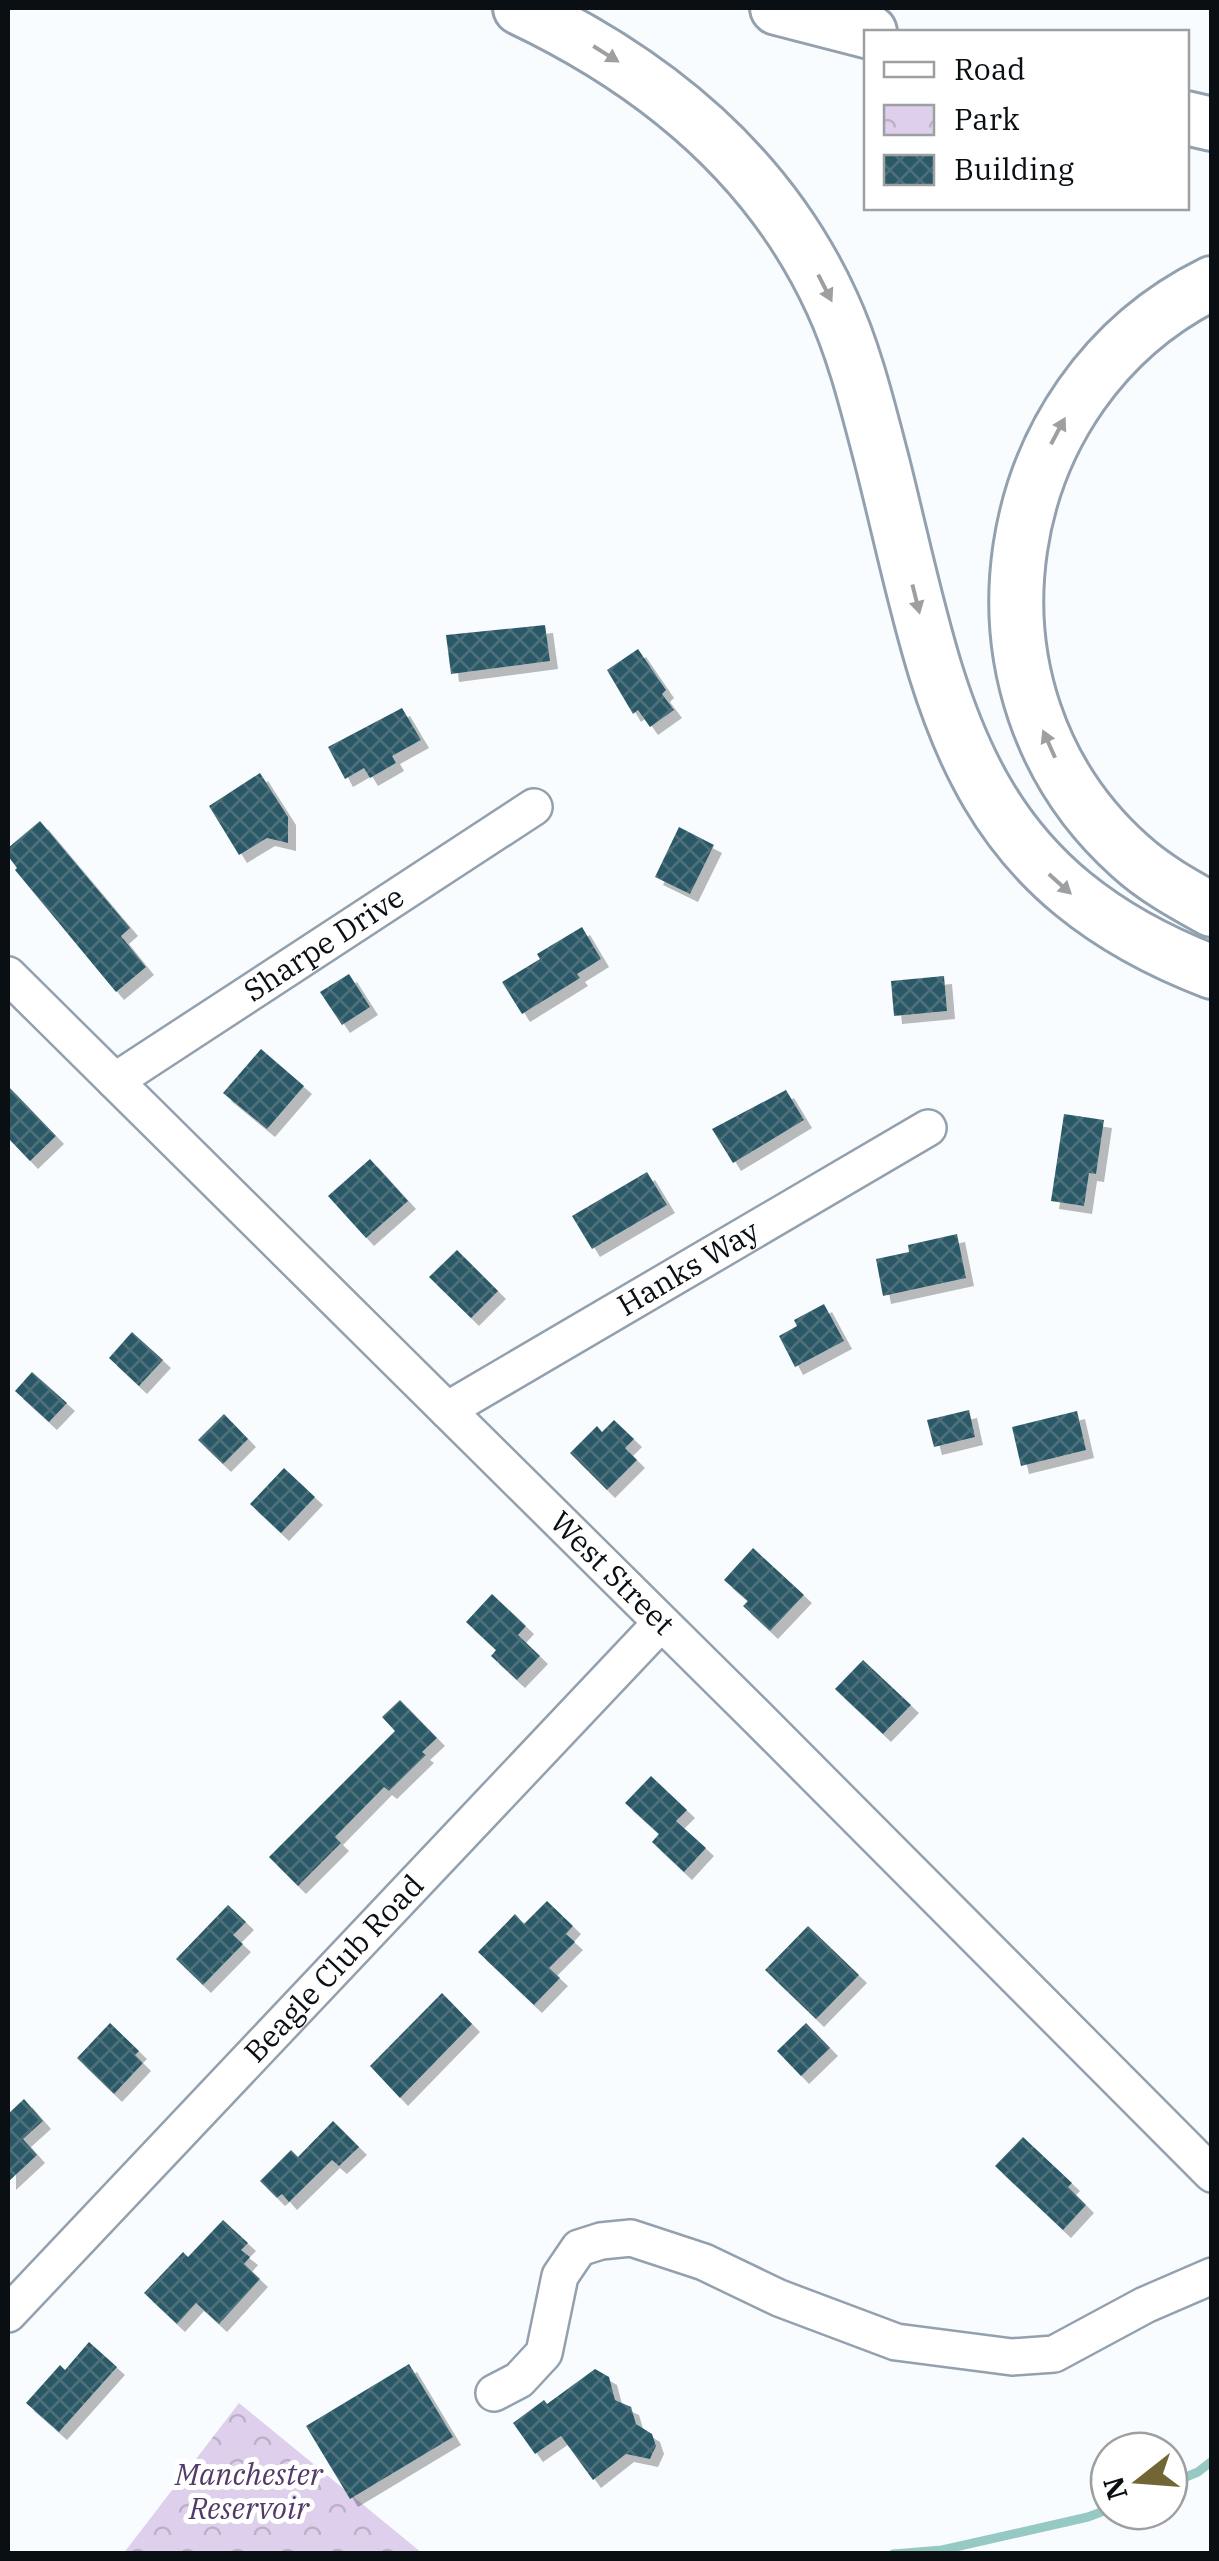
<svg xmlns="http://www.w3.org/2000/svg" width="1219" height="2561" font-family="'IBM Plex Serif',serif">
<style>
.park{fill:url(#park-crowns)}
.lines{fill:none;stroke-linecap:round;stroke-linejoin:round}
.stream{stroke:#96c9c3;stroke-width:9}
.building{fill:url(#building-cross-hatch);filter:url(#shadow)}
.minor-casing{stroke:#93a1af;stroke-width:40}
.highway-casing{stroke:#93a1af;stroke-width:58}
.minor{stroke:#fff;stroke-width:35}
.highway{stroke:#fff;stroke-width:52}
.oneway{fill:#9d9fa1}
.labels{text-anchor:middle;stroke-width:10;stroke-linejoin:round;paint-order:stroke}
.street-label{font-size:30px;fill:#0a0f14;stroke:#fff}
.park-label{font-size:30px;font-style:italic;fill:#543a69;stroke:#fff}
</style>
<defs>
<pattern id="park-crowns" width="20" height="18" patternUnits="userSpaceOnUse" patternTransform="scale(2.5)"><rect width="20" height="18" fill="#decfec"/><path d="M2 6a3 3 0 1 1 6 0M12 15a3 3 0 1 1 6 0" fill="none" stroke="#bdb1ca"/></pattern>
<pattern id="building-cross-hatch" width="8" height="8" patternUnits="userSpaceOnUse" patternTransform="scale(2.5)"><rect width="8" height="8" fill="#2c5966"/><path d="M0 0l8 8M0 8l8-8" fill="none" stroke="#4e707a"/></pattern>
<filter id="shadow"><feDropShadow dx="8" dy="8" stdDeviation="0" flood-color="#0004"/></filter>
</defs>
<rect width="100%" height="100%" fill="#f9fcff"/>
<polygon class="park" points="239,2403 422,2553 123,2554"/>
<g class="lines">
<g class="stream">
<polyline points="1169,2484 1198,2472 1212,2461"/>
<polyline points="893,2554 942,2550 1088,2517 1109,2509"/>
</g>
</g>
<g class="building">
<polygon points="545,625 550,661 451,674 446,635"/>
<polygon points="638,649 666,690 662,694 674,710 650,727 638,710 633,714 607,670"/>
<polygon points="402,708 421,740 392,756 396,763 370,778 364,768 345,779 328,747"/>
<polygon points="260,773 288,817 288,843 267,838 239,855 209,806"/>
<polygon points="40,821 130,928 121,936 146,967 116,992 15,870 17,868 8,856 8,848"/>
<polygon points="679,827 714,845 690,894 655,877"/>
<polygon points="582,927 601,959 577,974 580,978 522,1014 502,982 540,959 537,954"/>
<polygon points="349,974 370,1007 342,1025 320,992"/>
<polygon points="944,976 947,1011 894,1016 891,981"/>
<polygon points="261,1049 304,1086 267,1129 223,1093"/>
<polygon points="8,1086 56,1136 30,1161 8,1138"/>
<polygon points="786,1090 804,1120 733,1163 712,1129"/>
<polygon points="1064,1114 1104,1120 1096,1174 1089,1173 1084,1206 1051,1201"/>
<polygon points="370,1159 408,1201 366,1238 328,1196"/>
<polygon points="647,1172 667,1205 592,1249 572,1216"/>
<polygon points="957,1234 966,1278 883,1296 876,1259 909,1252 908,1245"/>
<polygon points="457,1250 498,1291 471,1318 429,1277"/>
<polygon points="824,1304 844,1341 795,1367 779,1336 797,1326 794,1320"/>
<polygon points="132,1332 163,1360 139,1386 109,1358"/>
<polygon points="32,1372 67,1403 49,1422 15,1391"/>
<polygon points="969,1410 975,1437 934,1447 927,1420"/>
<polygon points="1077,1411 1086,1450 1021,1466 1012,1427"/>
<polygon points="224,1414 248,1439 223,1464 198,1440"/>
<polygon points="614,1420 634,1439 625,1448 637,1460 607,1490 570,1453 597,1426 602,1432"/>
<polygon points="284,1468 315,1497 281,1533 250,1504"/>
<polygon points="753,1548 804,1595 770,1631 743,1606 748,1601 724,1580"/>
<polygon points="492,1594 526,1626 518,1635 540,1656 517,1680 491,1656 496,1650 466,1622"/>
<polygon points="863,1660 911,1705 883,1734 835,1689"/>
<polygon points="400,1700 437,1738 422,1752 426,1755 389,1791 384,1787 335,1837 341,1843 298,1886 269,1857 395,1731 382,1717"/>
<polygon points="651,1776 687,1810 676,1821 706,1848 684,1872 652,1842 659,1834 625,1803"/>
<polygon points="547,1901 573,1926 566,1934 575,1942 549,1968 560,1978 534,2005 478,1952 515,1914 524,1924"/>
<polygon points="228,1905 246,1922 233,1935 243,1944 203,1985 176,1959"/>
<polygon points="808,1926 859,1975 816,2019 765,1970"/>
<polygon points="442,1993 472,2024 400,2098 370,2066"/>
<polygon points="110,2023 139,2051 135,2055 143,2063 114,2094 77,2058"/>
<polygon points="806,2023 830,2048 801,2076 777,2051"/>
<polygon points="24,2099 43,2121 23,2139 37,2155 8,2182 8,2114"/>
<polygon points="333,2121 359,2147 339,2166 332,2160 289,2202 282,2194 277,2198 260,2181 291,2150 298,2157"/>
<polygon points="1023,2137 1072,2183 1068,2187 1086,2205 1063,2230 995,2166"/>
<polygon points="223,2220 248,2243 241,2250 250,2257 244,2264 260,2279 219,2324 196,2303 177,2324 144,2293 183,2252 188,2257"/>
<polygon points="89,2342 117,2367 59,2432 26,2403 60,2365 65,2370"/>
<polygon points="409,2364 453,2437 350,2499 306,2426"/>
<polygon points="595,2369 609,2377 615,2400 631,2407 636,2424 652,2434 656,2446 650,2459 626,2454 593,2480 561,2436 535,2454 513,2423 544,2400 547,2404"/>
</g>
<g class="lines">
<defs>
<g id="minor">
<path id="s1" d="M8 975 757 1717 1212 2174"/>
<path id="s2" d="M115 1081 534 807"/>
<path id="s3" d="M447 1410 928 1128"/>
<path id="s4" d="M8 2314 661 1623"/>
<polyline points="494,2393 519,2380 544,2353 560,2276 579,2248 601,2241 631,2238 704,2262 779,2298 896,2342 1012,2357 1054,2354 1145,2305 1212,2276"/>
</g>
<g id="highway">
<path d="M520 8C655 72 769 165 832 303 855 353 868 408 882 461 941 696 957 874 1212 972"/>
<polyline points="777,8 870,32"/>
<polyline points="1186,118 1212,124"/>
<path d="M1212 283C994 390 946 692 1130 856 1154 878 1183 894 1212 910"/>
</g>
</defs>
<use href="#minor" class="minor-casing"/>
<use href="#highway" class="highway-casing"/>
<use href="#minor" class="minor"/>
<use href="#highway" class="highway"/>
</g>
<defs><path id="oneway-solid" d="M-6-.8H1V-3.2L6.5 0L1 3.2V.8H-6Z" transform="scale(2.5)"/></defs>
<g class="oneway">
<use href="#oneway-solid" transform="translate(606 54) rotate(32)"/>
<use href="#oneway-solid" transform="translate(825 288) rotate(63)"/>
<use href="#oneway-solid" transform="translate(1058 431) rotate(-62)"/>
<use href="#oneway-solid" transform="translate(916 599) rotate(76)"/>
<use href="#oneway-solid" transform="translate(1049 744) rotate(-114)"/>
<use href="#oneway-solid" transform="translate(1060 884) rotate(42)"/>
</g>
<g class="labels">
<g class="street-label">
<text dy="10" stroke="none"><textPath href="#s2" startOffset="250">Sharpe Drive</textPath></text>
<text dy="10" stroke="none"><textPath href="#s3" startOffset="280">Hanks Way</textPath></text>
<text dy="10" stroke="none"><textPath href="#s1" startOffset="850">West Street</textPath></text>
<text dy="10" stroke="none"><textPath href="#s4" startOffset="475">Beagle Club Road</textPath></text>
</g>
<g class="park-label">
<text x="249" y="2485">Manchester<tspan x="249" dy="34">Reservoir</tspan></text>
</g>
</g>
<rect width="1219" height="2561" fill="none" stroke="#0a0f14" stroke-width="20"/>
<rect x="864" y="30" width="325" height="180" fill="#ffffff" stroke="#9d9fa1" stroke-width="2.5"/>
<rect x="884" y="62" width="50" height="15" fill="#ffffff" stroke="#9d9fa1" stroke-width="2.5"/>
<text x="954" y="80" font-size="30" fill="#0a0f14">Road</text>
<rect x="884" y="105" width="50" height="30" fill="url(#park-crowns)" stroke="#9d9fa1" stroke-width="2.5"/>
<text x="954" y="130" font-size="30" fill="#0a0f14">Park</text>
<rect x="884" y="155" width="50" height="30" fill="url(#building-cross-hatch)" stroke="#9d9fa1" stroke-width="2.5"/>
<text x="954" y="180" font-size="30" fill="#0a0f14">Building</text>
<g transform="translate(1139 2481) rotate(253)"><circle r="48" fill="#ffffff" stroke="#9d9fa1" stroke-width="2.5"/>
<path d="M0-8L18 38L0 25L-18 38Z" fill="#726734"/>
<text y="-15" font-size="28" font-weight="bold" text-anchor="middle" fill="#0a0f14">N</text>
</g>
</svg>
